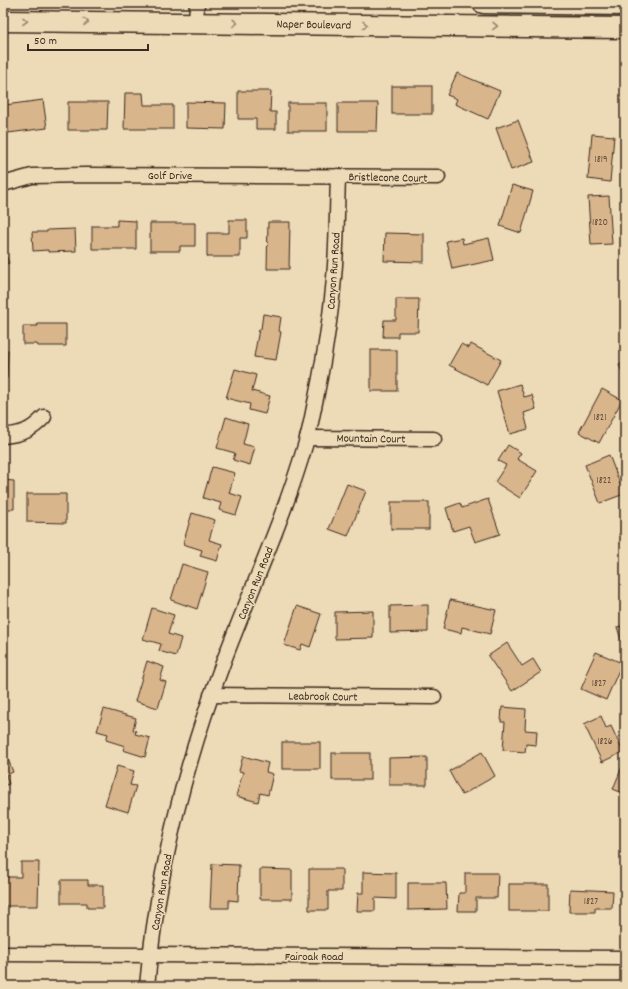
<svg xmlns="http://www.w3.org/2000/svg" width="628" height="989" font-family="Dekko,sans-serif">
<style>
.green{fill:#a4ebb8;stroke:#708a6b}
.building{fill:#d9b58c;stroke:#3b2a1e}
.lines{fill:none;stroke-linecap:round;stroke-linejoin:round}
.street-casing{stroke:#3b2a1e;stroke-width:17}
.secondary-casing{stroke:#3b2a1e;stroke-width:23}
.street{stroke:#eddab7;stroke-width:14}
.secondary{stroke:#eddab7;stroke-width:20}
.oneway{stroke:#94826a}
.labels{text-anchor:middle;stroke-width:3;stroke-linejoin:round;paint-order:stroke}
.number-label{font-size:10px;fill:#624d3a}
.street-label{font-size:12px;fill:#3b2a1e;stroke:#eddab7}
</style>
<rect width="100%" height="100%" fill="#eddab7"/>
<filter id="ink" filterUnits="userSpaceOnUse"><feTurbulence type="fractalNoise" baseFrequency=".025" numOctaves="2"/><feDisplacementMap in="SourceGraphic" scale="8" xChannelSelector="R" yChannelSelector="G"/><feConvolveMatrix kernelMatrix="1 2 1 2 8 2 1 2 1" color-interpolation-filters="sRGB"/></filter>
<g filter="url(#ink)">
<rect class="green" x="570" y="983" width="55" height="3"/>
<g class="building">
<polygon points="457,73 500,91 488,119 455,104 457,99 447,95"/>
<rect x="392" y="86" width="40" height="28"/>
<polygon points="238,91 271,91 270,112 276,112 276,129 256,129 256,119 238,119"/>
<polygon points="125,93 143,93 144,105 173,105 173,129 124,129"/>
<polygon points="43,100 47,128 8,133 5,105"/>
<polygon points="68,102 108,102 107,130 68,130"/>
<polygon points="186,102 226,103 225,129 186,128"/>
<rect x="288" y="103" width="39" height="28"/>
<polygon points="338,103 378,103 377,131 338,131"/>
<polygon points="518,120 534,162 511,170 496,128"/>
<polygon points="592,134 614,136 610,182 588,179"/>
<polygon points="512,185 533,191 521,233 500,226"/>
<polygon points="609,196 612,244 591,245 588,197"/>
<polygon points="117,220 136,221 136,249 92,249 92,226 117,226"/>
<polygon points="229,220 247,220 247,238 240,238 240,257 207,257 207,233 229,233"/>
<polygon points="268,222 290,222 289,269 267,269"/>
<polygon points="150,223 195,223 195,246 180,246 180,251 150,251"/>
<polygon points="75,229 76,251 48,252 48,250 33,251 32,232 47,232 47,230"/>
<polygon points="385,233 424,234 424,262 384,261"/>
<polygon points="462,238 463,244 489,238 494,260 452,269 446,241"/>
<polygon points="3,248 9,263 3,265"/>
<polygon points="396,299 419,299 418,332 398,332 398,337 383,337 384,320 396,320"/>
<polygon points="263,314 281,317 279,331 281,332 276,360 254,357 259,329 261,329"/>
<polygon points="37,324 66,324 66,346 38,346 37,344 23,344 23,326 38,326"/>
<polygon points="461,344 469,348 471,344 501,360 487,385 449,365"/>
<polygon points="3,350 8,350 7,378 3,378"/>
<rect x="371" y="350" width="26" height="41"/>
<polygon points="625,362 625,378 619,365"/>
<polygon points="235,369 256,375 252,391 270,396 265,414 249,410 250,404 226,398"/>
<polygon points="520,384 524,397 532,395 536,409 524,413 528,429 510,434 497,391"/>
<polygon points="602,389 622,400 599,443 579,432"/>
<polygon points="226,417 248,424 243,444 255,447 250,465 233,460 235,453 217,448"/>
<polygon points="508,445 521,453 517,459 537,471 520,498 495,482 506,465 498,461"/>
<polygon points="609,455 624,494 600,503 585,465"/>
<polygon points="212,467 235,473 229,493 242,497 236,515 219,510 221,503 203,498"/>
<polygon points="3,480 14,481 14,509 3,509"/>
<polygon points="347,484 366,491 348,536 329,529"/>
<polygon points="27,494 66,494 66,523 27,522"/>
<polygon points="488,499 500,534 475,542 469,526 453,531 446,508 460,503 462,508"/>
<rect x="391" y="502" width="38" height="27"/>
<polygon points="192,513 215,520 209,540 222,544 217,561 200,556 202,550 183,544"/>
<polygon points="625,520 625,537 619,535"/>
<polygon points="182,564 208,572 197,609 171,600"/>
<polygon points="450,600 496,610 490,634 462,627 461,633 443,629"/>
<polygon points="428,605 428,632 390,633 390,606"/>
<polygon points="297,606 321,614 310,647 302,644 300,650 284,645"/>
<polygon points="152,608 174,615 168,634 181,638 176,656 159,651 161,644 143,639"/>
<polygon points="373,611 373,638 335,639 335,612"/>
<polygon points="625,625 625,649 624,649 617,627"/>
<polygon points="507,643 522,666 533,659 541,672 512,691 488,656"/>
<polygon points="596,652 622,663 606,700 581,689 587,675 586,674"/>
<polygon points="147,661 164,667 160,680 166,682 158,708 135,701"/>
<polygon points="502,707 526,709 525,730 537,731 536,745 526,744 525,752 503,750 505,722 501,722"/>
<polygon points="104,709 136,718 133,730 136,731 135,734 150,738 145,757 123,750 125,746 106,740 108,734 97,731"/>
<polygon points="601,716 606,728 611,726 623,752 602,762 584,724"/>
<rect x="282" y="742" width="38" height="27"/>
<polygon points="5,751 13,772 6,775 9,784 3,786 3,752"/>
<polygon points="482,752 495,776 462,795 449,771"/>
<rect x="332" y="753" width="38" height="27"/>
<polygon points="243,756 268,763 266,772 273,774 268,795 260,793 258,802 236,796 243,772 239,771"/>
<polygon points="427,757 427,785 389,785 389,758"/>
<polygon points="117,766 134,771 130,785 136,786 128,812 105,805"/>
<polygon points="622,767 625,768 625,794 613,789"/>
<polygon points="21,862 39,862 38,906 3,906 3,877 21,877"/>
<polygon points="212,864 239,865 238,901 229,900 229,908 210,908"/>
<polygon points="260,869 292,870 292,899 260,899"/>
<polygon points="309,869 342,869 342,891 328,891 328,910 309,910"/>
<polygon points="363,872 396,873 396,899 375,898 375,911 357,911 358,893 363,893"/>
<polygon points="465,873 498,873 497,898 476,898 476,911 458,911 459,893 465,893"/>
<polygon points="61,880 88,880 88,885 103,885 103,908 87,908 87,903 61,903"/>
<polygon points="408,883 446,883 447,909 408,910"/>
<rect x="509" y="884" width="39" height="27"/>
<polygon points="570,889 613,891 612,908 595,908 595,912 569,912"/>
</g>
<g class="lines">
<defs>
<g id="street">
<polyline points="196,23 197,3"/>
<polyline points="3,184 32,176 85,175 438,177"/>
<path d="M3 436C22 434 31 431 44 417"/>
<polyline points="307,438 434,439"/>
<polyline points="211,695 434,697"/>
<polyline points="3,954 625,958"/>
<path d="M147 986C157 875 184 767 223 663 251 589 285 516 307 439 311 425 313 411 316 398 325 354 332 309 335 265 337 235 337 206 338 176"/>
</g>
<g id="secondary">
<polyline points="483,3 625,5"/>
<polyline points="3,21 625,28"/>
</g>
</defs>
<use href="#street" class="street-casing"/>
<use href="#secondary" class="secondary-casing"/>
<use href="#street" class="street"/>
<use href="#secondary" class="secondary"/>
</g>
<defs><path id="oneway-chevron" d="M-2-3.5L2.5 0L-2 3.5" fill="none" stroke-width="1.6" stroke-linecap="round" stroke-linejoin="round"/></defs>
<g class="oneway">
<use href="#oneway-chevron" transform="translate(25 21) rotate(1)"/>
<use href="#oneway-chevron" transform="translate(86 22) rotate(1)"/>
<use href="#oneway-chevron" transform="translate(235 23) rotate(1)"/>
<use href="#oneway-chevron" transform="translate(365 25) rotate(1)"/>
<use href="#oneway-chevron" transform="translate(495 26) rotate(1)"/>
</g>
</g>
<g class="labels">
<g class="number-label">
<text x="601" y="162">1819</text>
<text x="600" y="225">1820</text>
<text x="600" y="420">1821</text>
<text x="604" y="483">1822</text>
<text x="599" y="686">1827</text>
<text x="605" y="744">1826</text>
<text x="591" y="904">1827</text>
</g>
<g class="street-label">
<text transform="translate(314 24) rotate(1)" y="4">Naper Boulevard</text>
<text x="170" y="179">Golf Drive</text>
<text transform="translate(388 177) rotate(1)" y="4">Bristlecone Court</text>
<text transform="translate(333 271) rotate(-86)" y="4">Canyon Run Road</text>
<text transform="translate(371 438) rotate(1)" y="4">Mountain Court</text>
<text transform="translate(255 583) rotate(-68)" y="4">Canyon Run Road</text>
<text transform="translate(323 696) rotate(1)" y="4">Leabrook Court</text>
<text transform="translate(161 892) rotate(-80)" y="4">Canyon Run Road</text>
<text x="314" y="960">Fairoak Road</text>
</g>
</g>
<rect width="628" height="989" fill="none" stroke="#eddab7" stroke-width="16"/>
<rect x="8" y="8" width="612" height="973" fill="none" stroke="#3b2a1e" stroke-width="1.5" filter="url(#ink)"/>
<path d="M28 44v6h120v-6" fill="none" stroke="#3b2a1e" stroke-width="2"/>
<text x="34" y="44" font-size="12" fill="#3b2a1e" stroke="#eddab7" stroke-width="3" paint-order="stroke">50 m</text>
</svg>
